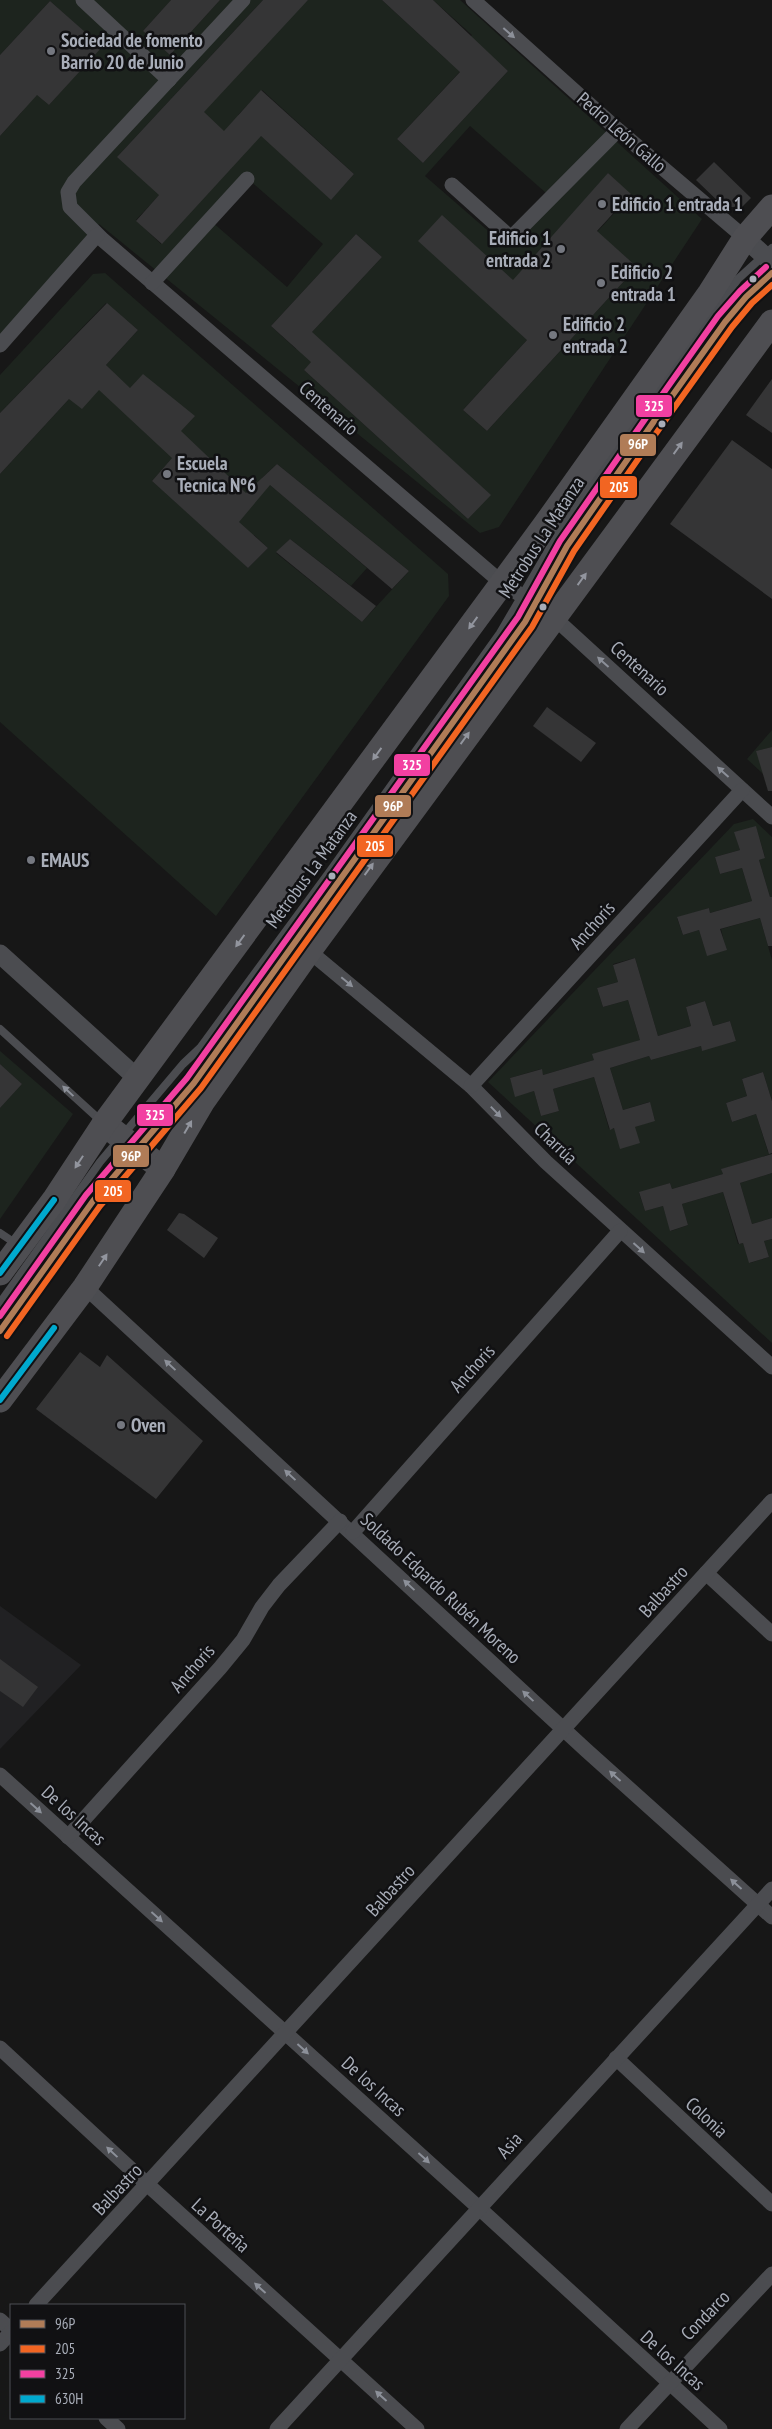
<svg xmlns="http://www.w3.org/2000/svg" width="772" height="2429" font-family="'PT Sans Narrow',sans-serif">
<style>
.built{fill:#212123}
.green{fill:#1d241e;fill-rule:evenodd}
.building{fill:#353536}
.lines{fill:none;stroke-linecap:round;stroke-linejoin:round}
.service{stroke:#4b4c50;stroke-width:8}
.minor{stroke:#4b4c50;stroke-width:15}
.tertiary{stroke:#4b4c50;stroke-width:19}
.trunk{stroke:#4e4e52;stroke-width:25}
.bus-1-casing{stroke:#111113;stroke-width:10}
.bus-2-casing{stroke:#111113;stroke-width:10}
.bus-3-casing{stroke:#111113;stroke-width:10}
.bus-4-casing{stroke:#111113;stroke-width:10}
.bus-1{stroke:#b07c57;stroke-width:6}
.bus-2{stroke:#f26522;stroke-width:6}
.bus-3{stroke:#f240a1;stroke-width:6}
.bus-4{stroke:#00a9ce;stroke-width:6}
.oneway{fill:#8c9099}
.oneway2{fill:#92959e}
.poi-dot{fill:#757880;stroke:#111113;stroke-width:2}
.bus-dot{fill:#a8adb8;stroke:#111113;stroke-width:2}
.labels{text-anchor:middle;stroke-width:5;stroke-linejoin:round;paint-order:stroke}
.poi-label{font-size:19px;font-weight:bold;fill:#a8adb8;stroke:#111113;text-anchor:start}
.street-label{font-size:19px;fill:#a8adb8;stroke:#111113}
.line-badge{stroke:#111113;stroke-width:2}
.badge-label{font-size:14px;text-anchor:middle;font-weight:bold;fill:#fff}
</style>
<rect width="100%" height="100%" fill="#171717"/>
<polygon class="built" points="0,1606 81,1665 0,1749"/>
<g class="green">
<path d="M0 0H171L143 31 170 55 220 0H263L117 157 308 0H382L448 61 472 35 433 0H460L702 219 499 527 480 533 99 224 0 335V136L21 113 34 92 49 105 101 47 50 1 0 55ZM482 48 508 71 423 163 397 139ZM262 90 354 174 331 199 238 115ZM470 126 554 200 521 236 501 242 425 176ZM221 129 246 152 161 244 136 220ZM608 173 631 195 550 283ZM248 179 323 244 287 287 211 221ZM356 234 382 257 296 349 271 326ZM613 246 637 267 487 431 463 410ZM326 346 490 495 468 519 304 370Z"/>
<path d="M105 273 448 574 449 596 216 916 0 722V474L69 399 114 373 106 365 138 330 106 303 0 413V375L93 274ZM189 439 222 543 152 481ZM277 464 409 571 362 622 276 553 290 539 351 586 367 568 262 478ZM254 535 268 548 248 568 234 554Z"/>
<polygon points="772,730 772,747 757,751 772,782 747,759"/>
<path d="M753 819 772 837V897H770L759 860 765 857 756 827 735 832 740 850 715 857 720 874 742 868 752 901 710 913 709 908 677 918 683 935 699 930 707 955 726 950 721 929 760 918 772 960V1101L763 1072 742 1079 747 1096 726 1103 732 1122 756 1114 768 1152 771 1154 722 1169 723 1174 672 1189 670 1183 639 1193 645 1211 663 1206 671 1231 688 1225 682 1204 723 1192 738 1244 743 1243 750 1263 769 1257 764 1241 772 1239V1343L488 1082 734 824ZM635 958 658 1036 691 1026 686 1007 705 1001 713 1026 730 1021 736 1041 702 1050 701 1046 651 1060 649 1056 610 1068 623 1110 649 1102 655 1120 635 1127 609 1129 594 1077 553 1089 559 1111 541 1116 534 1091 516 1096 510 1078 541 1069 543 1075 594 1060 642 1039 639 1037 628 1000 603 1007 597 988 618 982 613 964Z"/>
<polygon points="0,1051 73,1114 0,1219 0,1108 22,1084 0,1064"/>
<polygon points="772,1173 772,1218 752,1224 740,1183"/>
</g>
<g class="building">
<polygon points="171,0 220,0 170,55 143,31"/>
<polygon points="263,0 308,0 204,112 224,131 261,90 354,174 331,200 261,136 162,244 136,221 159,195 117,157"/>
<polygon points="382,0 433,0 508,71 423,163 397,139 460,72"/>
<polygon points="50,1 102,47 49,105 37,95 0,136 0,55"/>
<polygon points="714,162 751,198 741,208 723,206 696,180"/>
<polygon points="608,173 631,194 597,231 637,267 487,431 463,410 527,340 418,241 442,215 513,280"/>
<polygon points="356,234 382,257 312,332 491,495 468,519 304,370 311,362 271,326"/>
<polygon points="107,303 138,330 106,365 130,388 143,374 195,416 181,431 246,493 277,464 409,571 392,589 270,485 239,522 268,548 248,568 152,481 172,458 99,390 82,409 69,399 0,474 0,413"/>
<polygon points="772,379 772,433 746,415"/>
<polygon points="732,440 772,469 772,599 670,524"/>
<polygon points="290,539 376,606 362,622 276,552"/>
<polygon points="547,707 596,743 581,762 533,726"/>
<polygon points="772,747 772,791 768,791 756,751"/>
<polygon points="756,826 765,858 759,860 770,897 772,897 772,946 768,946 760,918 720,929 727,950 707,956 699,930 683,935 677,917 709,908 710,913 752,901 742,868 720,874 715,857 740,850 734,832"/>
<polygon points="635,958 658,1036 691,1026 686,1007 705,1001 713,1026 730,1021 736,1041 702,1051 701,1046 651,1060 649,1056 610,1068 623,1110 650,1102 655,1121 635,1127 640,1143 620,1149 614,1128 610,1130 594,1077 553,1089 559,1111 541,1116 534,1091 515,1097 510,1078 542,1069 543,1075 594,1060 592,1054 640,1040 628,1000 603,1007 597,988 618,982 613,965"/>
<polygon points="0,1064 22,1084 0,1108"/>
<polygon points="763,1072 772,1101 772,1153 769,1154 756,1114 732,1122 726,1103 747,1096 742,1079"/>
<polygon points="772,1154 772,1173 740,1183 752,1224 772,1218 772,1239 764,1241 769,1257 749,1263 743,1243 739,1244 723,1192 682,1204 688,1225 670,1231 663,1206 645,1211 639,1192 670,1183 672,1189 723,1174 721,1169"/>
<polygon points="179,1213 184,1214 218,1238 204,1258 167,1230"/>
<polygon points="80,1352 100,1367 107,1355 203,1441 156,1499 36,1409"/>
<polygon points="0,1659 38,1687 23,1707 0,1691"/>
</g>
<g class="lines">
<g class="service">
<polyline points="0,1029 101,1121"/>
<polyline points="0,1233 18,1245"/>
<polyline points="0,1303 100,1162 183,1064 200,1048 330,871 500,633 555,539 738,279 772,248"/>
<polyline points="0,1331 93,1201 194,1083 525,622 567,546 657,417 725,322 746,297 772,273"/>
</g>
<g class="minor">
<polyline points="83,0 169,80"/>
<polyline points="243,0 74,182 68,192 70,207 103,240 502,583 535,604 561,624 772,817"/>
<polyline points="473,0 618,130 745,238"/>
<polyline points="452,185 511,238 618,130"/>
<polyline points="152,283 247,179"/>
<polyline points="0,345 97,235"/>
<polyline points="309,951 471,1086 546,1162 772,1367"/>
<polyline points="471,1086 742,790"/>
<polyline points="85,1287 586,1750 772,1917"/>
<polyline points="353,1532 620,1231"/>
<polyline points="706,1573 772,1634"/>
<polyline points="0,1775 479,2208 720,2429"/>
<polyline points="68,1837 220,1668 243,1640 262,1607 279,1585 340,1521"/>
<polyline points="0,2048 148,2185 417,2429"/>
<polyline points="616,2058 772,2204"/>
<polyline points="36,2305 772,1501"/>
<polyline points="0,2320 11,2330"/>
<polyline points="0,2344 11,2332"/>
<polyline points="106,2418 118,2429"/>
<polyline points="277,2429 772,1889"/>
<polyline points="627,2429 772,2274"/>
</g>
<g class="tertiary">
<polyline points="745,238 772,263"/>
<polyline points="0,954 138,1079"/>
</g>
<g class="trunk">
<polyline points="104,1124 163,1169"/>
<polyline points="0,1273 54,1200 104,1124 545,525 710,293 745,238 772,207"/>
<polyline points="0,1400 85,1287 163,1169 203,1101 309,951 772,322"/>
</g>
<defs>
<polyline id="bus-1" points="0,1331 93,1201 194,1083 525,622 567,546 657,417 725,322 746,297 772,273"/>
<polyline id="bus-2" points="7,1336 100,1206 201,1088 532,627 574,551 664,422 732,327 752,303 772,285"/>
<polyline id="bus-3" points="0,1316 86,1195 187,1078 518,617 560,541 650,412 718,316 740,291 766,267"/>
<g id="bus-4">
<polyline points="0,1273 54,1200"/>
<polyline points="0,1400 54,1328"/>
</g>
</defs>
<use href="#bus-1" class="bus-1-casing"/>
<use href="#bus-2" class="bus-2-casing"/>
<use href="#bus-3" class="bus-3-casing"/>
<use href="#bus-4" class="bus-4-casing"/>
<use href="#bus-1" class="bus-1"/>
<use href="#bus-2" class="bus-2"/>
<use href="#bus-3" class="bus-3"/>
<use href="#bus-4" class="bus-4"/>
</g>
<defs><path id="oneway-solid" d="M-6-.8H1V-3.2L6.5 0L1 3.2V.8H-6Z" transform="scale(1.25)"/></defs>
<g class="oneway">
<use href="#oneway-solid" transform="translate(509 33) rotate(41)"/>
<use href="#oneway-solid" transform="translate(603 662) rotate(-138)"/>
<use href="#oneway-solid" transform="translate(723 772) rotate(-138)"/>
<use href="#oneway-solid" transform="translate(347 982) rotate(40)"/>
<use href="#oneway-solid" transform="translate(68 1091) rotate(-137)"/>
<use href="#oneway-solid" transform="translate(496 1112) rotate(46)"/>
<use href="#oneway-solid" transform="translate(639 1248) rotate(42)"/>
<use href="#oneway-solid" transform="translate(170 1365) rotate(-137)"/>
<use href="#oneway-solid" transform="translate(290 1475) rotate(-137)"/>
<use href="#oneway-solid" transform="translate(409 1585) rotate(-137)"/>
<use href="#oneway-solid" transform="translate(528 1696) rotate(-137)"/>
<use href="#oneway-solid" transform="translate(615 1776) rotate(-138)"/>
<use href="#oneway-solid" transform="translate(36 1808) rotate(42)"/>
<use href="#oneway-solid" transform="translate(736 1884) rotate(-138)"/>
<use href="#oneway-solid" transform="translate(157 1917) rotate(42)"/>
<use href="#oneway-solid" transform="translate(303 2049) rotate(42)"/>
<use href="#oneway-solid" transform="translate(112 2152) rotate(-137)"/>
<use href="#oneway-solid" transform="translate(424 2158) rotate(42)"/>
<use href="#oneway-solid" transform="translate(260 2288) rotate(-138)"/>
<use href="#oneway-solid" transform="translate(381 2396) rotate(-138)"/>
</g>
<g class="oneway2">
<use href="#oneway-solid" transform="translate(678 448) rotate(-54)"/>
<use href="#oneway-solid" transform="translate(582 579) rotate(-54)"/>
<use href="#oneway-solid" transform="translate(473 623) rotate(126)"/>
<use href="#oneway-solid" transform="translate(465 738) rotate(-54)"/>
<use href="#oneway-solid" transform="translate(377 754) rotate(126)"/>
<use href="#oneway-solid" transform="translate(369 869) rotate(-54)"/>
<use href="#oneway-solid" transform="translate(240 941) rotate(126)"/>
<use href="#oneway-solid" transform="translate(188 1127) rotate(-60)"/>
<use href="#oneway-solid" transform="translate(79 1162) rotate(123)"/>
<use href="#oneway-solid" transform="translate(103 1260) rotate(-56)"/>
</g>
<g class="poi-dot">
<circle cx="51" cy="51" r="5"/>
<circle cx="602" cy="204" r="5"/>
<circle cx="561" cy="249" r="5"/>
<circle cx="601" cy="283" r="5"/>
<circle cx="553" cy="335" r="5"/>
<circle cx="167" cy="474" r="5"/>
<circle cx="31" cy="860" r="5"/>
<circle cx="121" cy="1425" r="5"/>
</g>
<g class="bus-dot">
<circle cx="753" cy="279" r="4.5"/>
<circle cx="662" cy="424" r="4.5"/>
<circle cx="543" cy="607" r="4.5"/>
<circle cx="332" cy="876" r="4.5"/>
</g>
<g class="labels">
<g class="poi-label">
<text x="61" y="47">Sociedad de fomento<tspan x="61" dy="22">Barrio 20 de Junio</tspan></text>
<text x="612" y="211">Edificio 1 entrada 1</text>
<text x="551" y="245" text-anchor="end">Edificio 1<tspan x="551" dy="22">entrada 2</tspan></text>
<text x="611" y="279">Edificio 2<tspan x="611" dy="22">entrada 1</tspan></text>
<text x="563" y="331">Edificio 2<tspan x="563" dy="22">entrada 2</tspan></text>
<text x="177" y="470">Escuela<tspan x="177" dy="22">Tecnica Nº6</tspan></text>
<text x="41" y="867">EMAUS</text>
<text x="131" y="1432">Oven</text>
</g>
<g class="street-label">
<text transform="translate(622 132) rotate(41)" y="7">Pedro León Gallo</text>
<text transform="translate(329 408) rotate(41)" y="7">Centenario</text>
<text transform="translate(541 537) rotate(-57)" y="7">Metrobus La Matanza</text>
<text transform="translate(640 668) rotate(42)" y="7">Centenario</text>
<text transform="translate(311 869) rotate(-54)" y="7">Metrobus La Matanza</text>
<text transform="translate(592 925) rotate(-48)" y="7">Anchoris</text>
<text transform="translate(556 1143) rotate(44)" y="7">Charrúa</text>
<text transform="translate(472 1368) rotate(-48)" y="7">Anchoris</text>
<text transform="translate(441 1588) rotate(43)" y="7">Soldado Edgardo Rubén Moreno</text>
<text transform="translate(663 1591) rotate(-48)" y="7">Balbastro</text>
<text transform="translate(192 1668) rotate(-49)" y="7">Anchoris</text>
<text transform="translate(74 1815) rotate(42)" y="7">De los Incas</text>
<text transform="translate(390 1890) rotate(-48)" y="7">Balbastro</text>
<text transform="translate(374 2086) rotate(42)" y="7">De los Incas</text>
<text transform="translate(707 2117) rotate(43)" y="7">Colonia</text>
<text transform="translate(509 2145) rotate(-48)" y="7">Asia</text>
<text transform="translate(117 2189) rotate(-47)" y="7">Balbastro</text>
<text transform="translate(221 2225) rotate(42)" y="7">La Porteña</text>
<text transform="translate(705 2315) rotate(-46)" y="7">Condarco</text>
<text transform="translate(673 2360) rotate(42)" y="7">De los Incas</text>
</g>
</g>
<g class="line-badge">
<rect x="635" y="394" width="38" height="24" rx="5" fill="#f240a1"/>
<rect x="619" y="433" width="38" height="24" rx="5" fill="#b07c57"/>
<rect x="599" y="475" width="39" height="24" rx="5" fill="#f26522"/>
<rect x="393" y="753" width="38" height="24" rx="5" fill="#f240a1"/>
<rect x="374" y="794" width="38" height="24" rx="5" fill="#b07c57"/>
<rect x="356" y="834" width="38" height="24" rx="5" fill="#f26522"/>
<rect x="136" y="1103" width="38" height="24" rx="5" fill="#f240a1"/>
<rect x="112" y="1144" width="38" height="24" rx="5" fill="#b07c57"/>
<rect x="94" y="1179" width="38" height="24" rx="5" fill="#f26522"/>
</g>
<g class="badge-label">
<text x="654" y="411">325</text>
<text x="638" y="449">96P</text>
<text x="619" y="492">205</text>
<text x="412" y="770">325</text>
<text x="393" y="811">96P</text>
<text x="375" y="851">205</text>
<text x="155" y="1120">325</text>
<text x="131" y="1161">96P</text>
<text x="113" y="1196">205</text>
</g>
<rect x="10" y="2304" width="175" height="115" fill="#111113" stroke="#4d4f55"/>
<rect x="20" y="2320" width="25" height="8" fill="#b07c57" stroke="#4d4f55"/>
<text x="55" y="2329" font-size="15" fill="#a8adb8">96P</text>
<rect x="20" y="2345" width="25" height="8" fill="#f26522" stroke="#4d4f55"/>
<text x="55" y="2354" font-size="15" fill="#a8adb8">205</text>
<rect x="20" y="2370" width="25" height="8" fill="#f240a1" stroke="#4d4f55"/>
<text x="55" y="2379" font-size="15" fill="#a8adb8">325</text>
<rect x="20" y="2395" width="25" height="8" fill="#00a9ce" stroke="#4d4f55"/>
<text x="55" y="2404" font-size="15" fill="#a8adb8">630H</text>
</svg>
